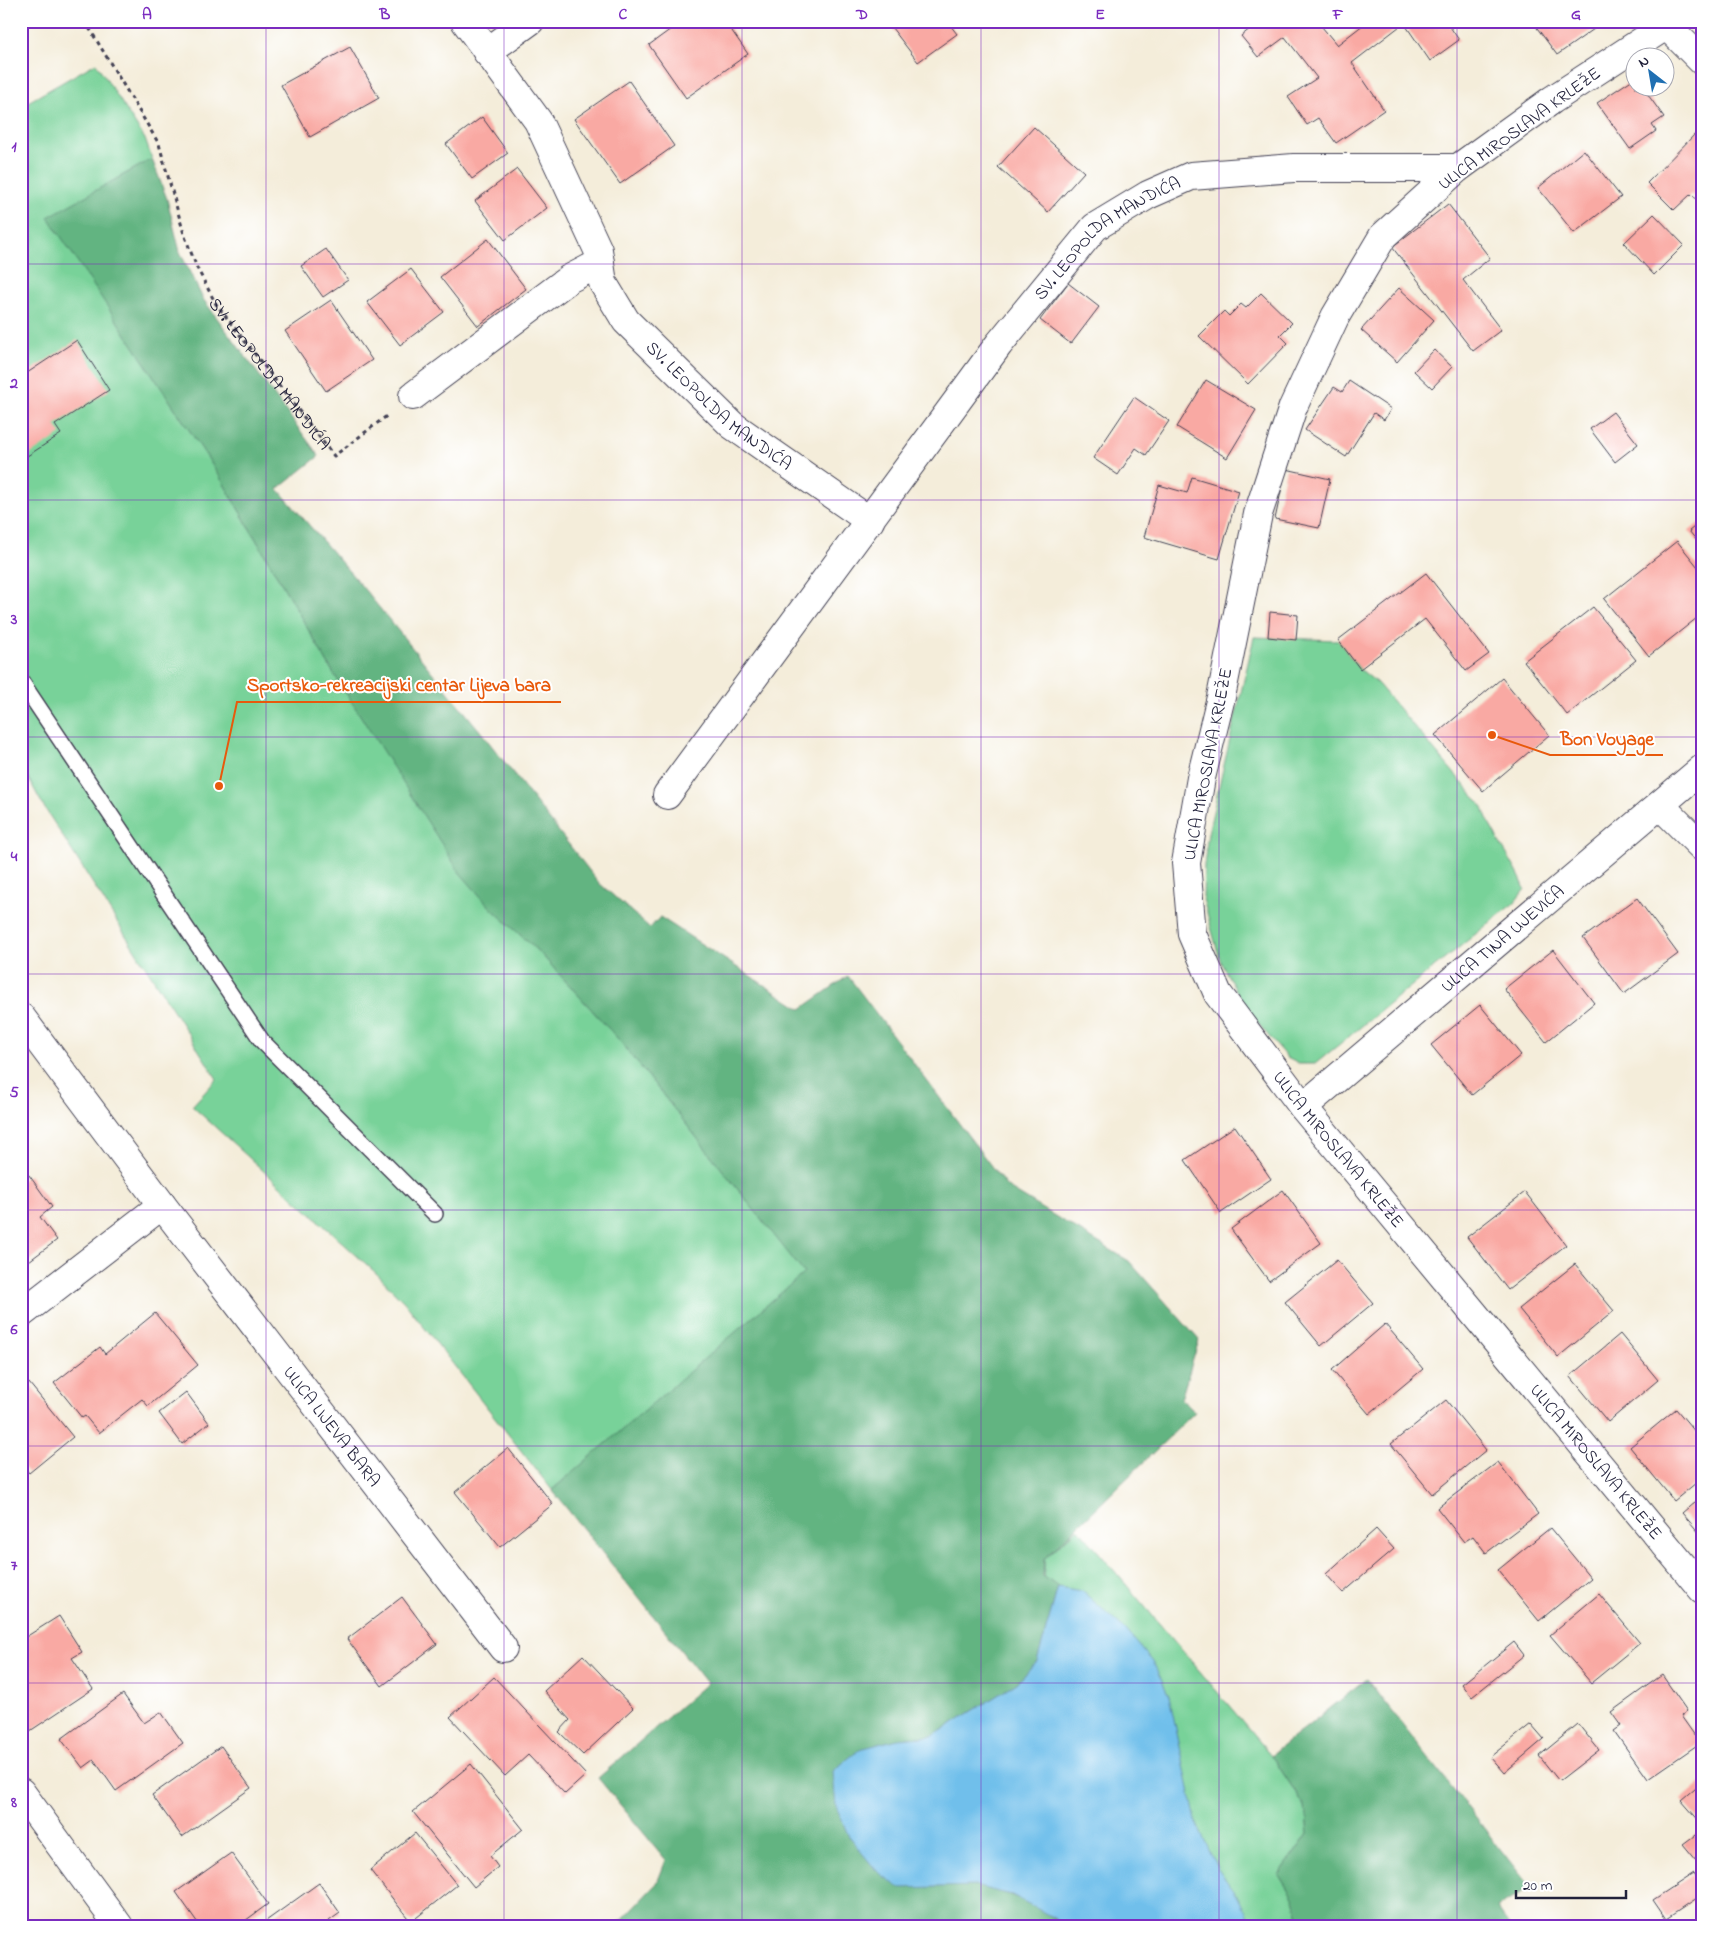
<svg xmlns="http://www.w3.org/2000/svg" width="1723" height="1947" font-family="'Indie Flower',sans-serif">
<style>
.green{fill:#78d299;stroke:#4d7a6a}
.forest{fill:#62b481;stroke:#426b5e}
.water{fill:#70bfeb;stroke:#497093}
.building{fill:#f9a9a3}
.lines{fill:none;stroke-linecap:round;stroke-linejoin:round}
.lane-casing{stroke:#424053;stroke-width:18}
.street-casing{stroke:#424053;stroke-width:30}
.path{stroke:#424053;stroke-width:3;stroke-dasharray:4 4;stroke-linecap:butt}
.lane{stroke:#fff;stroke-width:15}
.street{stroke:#fff;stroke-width:28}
.grid{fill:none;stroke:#7b2cbf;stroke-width:1;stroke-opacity:0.55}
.labels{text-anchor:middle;stroke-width:4;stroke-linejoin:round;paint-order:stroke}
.street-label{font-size:18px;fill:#22223b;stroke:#fff}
.leader{fill:none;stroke:#e8590c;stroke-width:2}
.callout-dot{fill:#e8590c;stroke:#fff;stroke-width:2}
.callout-label{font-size:19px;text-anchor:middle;font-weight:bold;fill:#e8590c;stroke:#fff;stroke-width:4;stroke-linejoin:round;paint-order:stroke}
.neatline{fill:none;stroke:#7b2cbf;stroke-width:2}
.grid-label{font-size:16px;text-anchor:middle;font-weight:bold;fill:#7b2cbf}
</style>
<rect width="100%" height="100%" fill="#fff"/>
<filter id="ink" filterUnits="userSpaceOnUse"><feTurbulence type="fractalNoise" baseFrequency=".02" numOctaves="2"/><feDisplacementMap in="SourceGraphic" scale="10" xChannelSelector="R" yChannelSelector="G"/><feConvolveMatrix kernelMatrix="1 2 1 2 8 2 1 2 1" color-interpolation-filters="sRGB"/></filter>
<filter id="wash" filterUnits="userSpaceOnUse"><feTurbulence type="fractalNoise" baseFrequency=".0096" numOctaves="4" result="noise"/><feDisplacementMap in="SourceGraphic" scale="20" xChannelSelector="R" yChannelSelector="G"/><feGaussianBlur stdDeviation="1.12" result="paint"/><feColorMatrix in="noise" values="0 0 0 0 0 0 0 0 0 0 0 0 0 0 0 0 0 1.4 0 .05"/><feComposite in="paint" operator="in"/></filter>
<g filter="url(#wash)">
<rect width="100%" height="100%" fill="#f4edda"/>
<g class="green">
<polygon points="96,63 145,139 152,159 49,217 217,472 334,674 490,907 541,954 621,1042 805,1273 552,1490 405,1303 376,1273 192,1106 217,1079 44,807 21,765 21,106"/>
<path d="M1254 637 1338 640 1360 669 1377 683 1483 807C1492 837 1514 860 1525 889L1514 903 1315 1064H1299L1287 1058 1246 1009 1221 963 1203 899 1204 865 1208 833Z"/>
<polygon points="1078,1528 1271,1755 1305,1806 1308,1834 1279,1875 1294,1899 1302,1926 1061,1926 1054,1918 1044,1559"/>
</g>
<g class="forest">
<path d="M152 159 167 199 180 252 203 299 319 456 278 489 360 584 481 732 599 883 650 928 660 917 801 1009 848 976 1007 1187 1129 1261 1199 1340 1181 1399 1195 1412 1044 1559 1043 1576 1058 1587 1037 1662 1017 1683 933 1736 898 1739 926 1887C942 1887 958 1885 973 1886 1000 1888 1043 1906 1061 1926H616L657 1883 666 1860 598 1778 707 1683 552 1490 804 1273 621 1042 541 954 490 907 460 873 334 674 217 472 48 217Z"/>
<polygon points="1367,1679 1530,1887 1497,1908 1510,1926 1302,1926 1294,1899 1279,1875 1308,1834 1305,1806 1271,1755"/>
</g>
<polygon class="water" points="1058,1587 1082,1591 1125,1629 1153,1662 1169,1696 1196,1821 1217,1868 1237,1895 1253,1926 1061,1926 1054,1918 1012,1895 974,1886 899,1888 876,1870 849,1837 836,1806 833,1771 860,1749 898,1739 933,1736 1017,1683 1037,1662"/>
<g id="blocks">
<g class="building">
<polygon points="682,21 725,21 748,54 686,98 649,45"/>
<polygon points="901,21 947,21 957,34 918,62 892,28"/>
<polygon points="1260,21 1317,21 1337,45 1368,21 1446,21 1459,40 1430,61 1404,23 1352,63 1384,110 1336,143 1318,118 1307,125 1288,97 1317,78 1285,37 1258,57 1241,36"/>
<polygon points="1532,21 1589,21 1594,29 1557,55"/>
<polygon points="350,47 379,98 310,137 281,85"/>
<polygon points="1636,77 1636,88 1643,88 1664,117 1652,125 1656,131 1630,149 1597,103"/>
<polygon points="629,81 674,146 620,184 574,119"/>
<polygon points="482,117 508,153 472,179 446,144"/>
<polygon points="1034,127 1084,172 1048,212 998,167"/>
<polygon points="1702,127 1702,204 1691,194 1674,210 1647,183"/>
<polygon points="1584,150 1621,197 1574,233 1538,188"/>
<polygon points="517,169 547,208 505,240 475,201"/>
<polygon points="1448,204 1490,258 1463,280 1501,330 1473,351 1392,247"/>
<polygon points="1654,214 1684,245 1654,275 1624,243"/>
<polygon points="488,239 526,289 478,326 440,277"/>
<polygon points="326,249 348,280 323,297 301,266"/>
<polygon points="411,269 444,312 400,345 367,302"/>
<polygon points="1068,283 1099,307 1071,344 1040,320"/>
<polygon points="1399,288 1434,320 1397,362 1361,330"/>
<polygon points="1261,293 1292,323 1280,335 1288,343 1248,384 1199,336 1224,311 1229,316 1241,304 1246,308"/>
<polygon points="331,300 372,360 326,391 285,331"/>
<polygon points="77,340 109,390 55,425 61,434 21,460 21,377"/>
<polygon points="1434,350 1452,367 1432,388 1414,371"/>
<polygon points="1206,380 1256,410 1227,458 1177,427"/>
<polygon points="1349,381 1391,409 1384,420 1374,413 1346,457 1305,430 1334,387 1342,392"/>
<polygon points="1134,397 1169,421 1146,455 1136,448 1118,475 1093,458"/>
<polygon points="1613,412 1638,444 1615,462 1590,429"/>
<polygon points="1286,469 1330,479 1319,528 1275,519"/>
<polygon points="1192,477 1239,491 1219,559 1144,537 1159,485 1187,493"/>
<polygon points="1702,521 1702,547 1689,531"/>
<polygon points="1677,541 1702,572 1702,614 1649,656 1604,599"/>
<polygon points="1426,573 1489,654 1466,671 1425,619 1360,669 1338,640"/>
<polygon points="1593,607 1636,660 1567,715 1524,661"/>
<polygon points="1270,612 1298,615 1296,640 1268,637"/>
<polygon points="1502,678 1549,735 1483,791 1435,735"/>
<polygon points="1637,898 1678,954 1624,994 1583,938"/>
<polygon points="1553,950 1594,1003 1546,1042 1504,989"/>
<polygon points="1480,1005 1521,1055 1472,1095 1431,1045"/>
<polygon points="1235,1126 1271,1179 1221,1213 1185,1160"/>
<polygon points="29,1175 52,1207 40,1217 57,1240 21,1267 21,1181"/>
<polygon points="1283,1190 1321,1243 1269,1281 1231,1229"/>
<polygon points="1525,1192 1566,1245 1508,1290 1467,1237"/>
<polygon points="1337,1260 1373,1303 1321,1346 1285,1302"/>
<polygon points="1575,1264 1614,1311 1558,1357 1519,1309"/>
<polygon points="155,1313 198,1365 148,1406 142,1399 99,1433 85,1416 82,1418 54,1383 100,1347 105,1354"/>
<polygon points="1385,1324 1423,1369 1369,1414 1332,1370"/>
<polygon points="1620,1334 1658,1380 1608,1422 1570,1376"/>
<polygon points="29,1383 73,1437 29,1473 21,1464 21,1389"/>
<polygon points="186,1392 209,1423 182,1444 159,1413"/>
<polygon points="1446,1400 1486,1450 1432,1494 1391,1444"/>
<polygon points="1676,1409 1702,1440 1702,1478 1674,1501 1630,1447"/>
<polygon points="508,1448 553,1504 500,1547 455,1492"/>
<polygon points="1498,1462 1538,1514 1486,1553 1473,1536 1464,1542 1437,1508"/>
<polygon points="1702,1496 1702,1536 1682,1513"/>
<polygon points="1550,1528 1591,1578 1539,1621 1498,1570"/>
<polygon points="1376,1529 1394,1549 1343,1593 1326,1574"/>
<polygon points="1599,1594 1640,1643 1591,1683 1550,1635"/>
<polygon points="402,1597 437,1644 382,1686 347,1639"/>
<polygon points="59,1616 82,1652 72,1658 93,1689 30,1731 21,1718 21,1640"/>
<polygon points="1514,1642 1524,1655 1472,1697 1462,1684"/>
<polygon points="583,1655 633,1708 583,1755 559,1732 570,1720 544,1691"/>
<polygon points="1662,1675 1687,1711 1681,1716 1700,1743 1648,1779 1614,1731 1621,1726 1611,1712"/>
<polygon points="494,1677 586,1775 565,1794 528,1755 505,1776 450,1717"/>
<polygon points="123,1694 144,1723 161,1712 183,1743 116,1791 94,1760 83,1768 61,1739"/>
<polygon points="1531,1724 1544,1739 1504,1773 1490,1757"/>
<polygon points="1578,1724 1599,1750 1559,1781 1539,1756"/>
<polygon points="221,1746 251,1788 182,1837 152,1795"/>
<polygon points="471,1764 523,1829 490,1856 498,1867 474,1887 413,1812"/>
<polygon points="1702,1782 1702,1824 1681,1800"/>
<polygon points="1702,1830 1702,1867 1683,1844"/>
<polygon points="415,1833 457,1885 411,1922 370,1870"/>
<polygon points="231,1853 268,1904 238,1926 200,1926 176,1892"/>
<polygon points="1694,1873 1702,1885 1702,1895 1666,1919 1653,1900"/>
<polygon points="319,1883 340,1913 322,1926 259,1926"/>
</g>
</g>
</g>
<g filter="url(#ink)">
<use href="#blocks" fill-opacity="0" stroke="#424053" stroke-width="1"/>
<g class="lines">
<defs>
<polyline id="lane" points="21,681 262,1041 435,1214"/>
<g id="street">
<path id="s2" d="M465 21 538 121 598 250 603 283 626 321 732 425 870 521"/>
<polyline points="1662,21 1702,61"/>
<path id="s3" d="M1677 21 1667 25 1552 100 1458 168 1383 236 1335 317 1293 407 1258 514 1221 697 1201 778 1186 863 1192 934 1218 994 1303 1107 1702 1589"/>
<polyline points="487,52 530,21"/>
<polyline points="413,396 569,279 600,263"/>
<path id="s4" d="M667 795 999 344 1095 227 1148 195 1191 176 1294 168H1458"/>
<polyline points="1660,805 1702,847"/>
<path id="s5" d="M21 1017 162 1205 503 1648"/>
<path id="s6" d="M1303 1107 1702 769"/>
<polyline points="21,1314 162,1205"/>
<polyline points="21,1792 119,1926"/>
</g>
</defs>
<use href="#lane" class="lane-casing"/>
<use href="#street" class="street-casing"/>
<path class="path" id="s1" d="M85 21 159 144 184 234 197 268 216 304 334 456 388 415"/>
<use href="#lane" class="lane"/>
<use href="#street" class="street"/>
</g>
</g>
<path class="grid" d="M266 21V1926M504 21V1926M742 21V1926M981 21V1926M1219 21V1926M1457 21V1926M21 264H1702M21 500H1702M21 737H1702M21 974H1702M21 1210H1702M21 1446H1702M21 1683H1702"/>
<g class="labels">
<g class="street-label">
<text transform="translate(1519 128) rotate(-36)" y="6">ULICA MIROSLAVA KRLEŽE</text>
<text dy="6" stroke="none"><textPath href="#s4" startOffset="714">SV. LEOPOLDA MANDIĆA</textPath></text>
<text dy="6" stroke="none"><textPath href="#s1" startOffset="402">SV. LEOPOLDA MANDIĆA</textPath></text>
<text dy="6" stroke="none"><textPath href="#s2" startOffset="470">SV. LEOPOLDA MANDIĆA</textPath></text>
<text transform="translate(1207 764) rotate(-79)" y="6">ULICA MIROSLAVA KRLEŽE</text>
<text dy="6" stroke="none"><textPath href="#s6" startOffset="261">ULICA TINA UJEVIĆA</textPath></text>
<text dy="6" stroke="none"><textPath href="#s3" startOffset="1361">ULICA MIROSLAVA KRLEŽE</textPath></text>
<text dy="6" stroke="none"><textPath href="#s5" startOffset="514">ULICA LIJEVA BARA</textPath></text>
<text dy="6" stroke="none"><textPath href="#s3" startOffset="1766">ULICA MIROSLAVA KRLEŽE</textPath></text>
</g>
</g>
<path class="leader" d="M219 786L237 702H561M1492 735L1550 755H1663"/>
<g class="callout-dot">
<circle cx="219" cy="786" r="5"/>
<circle cx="1492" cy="735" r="5"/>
</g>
<g class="callout-label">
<text x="399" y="691">Sportsko-rekreacijski centar Lijeva bara</text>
<text x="1607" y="745">Bon Voyage</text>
</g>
<rect width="1723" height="1947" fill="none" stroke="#fff" stroke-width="55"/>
<g transform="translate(1650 72) rotate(329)"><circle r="24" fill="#ffffff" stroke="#a7a7b1"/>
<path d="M0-4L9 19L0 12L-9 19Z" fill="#1f6fb2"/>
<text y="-8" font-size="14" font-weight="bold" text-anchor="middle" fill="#22223b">N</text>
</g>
<path d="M1516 1890v8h110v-8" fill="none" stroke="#22223b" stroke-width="2.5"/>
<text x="1523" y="1890" font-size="15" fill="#22223b" stroke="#ffffff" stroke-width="4" paint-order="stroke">20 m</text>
<rect x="28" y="28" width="1668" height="1892" class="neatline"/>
<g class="grid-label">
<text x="147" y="19">A</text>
<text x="385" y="19">B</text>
<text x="623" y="19">C</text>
<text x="862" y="19">D</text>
<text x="1100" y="19">E</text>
<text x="1338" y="19">F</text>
<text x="1576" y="19">G</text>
<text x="14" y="151">1</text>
<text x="14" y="388">2</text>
<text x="14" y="624">3</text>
<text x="14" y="861">4</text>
<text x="14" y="1097">5</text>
<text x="14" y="1334">6</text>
<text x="14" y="1570">7</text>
<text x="14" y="1807">8</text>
</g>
</svg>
